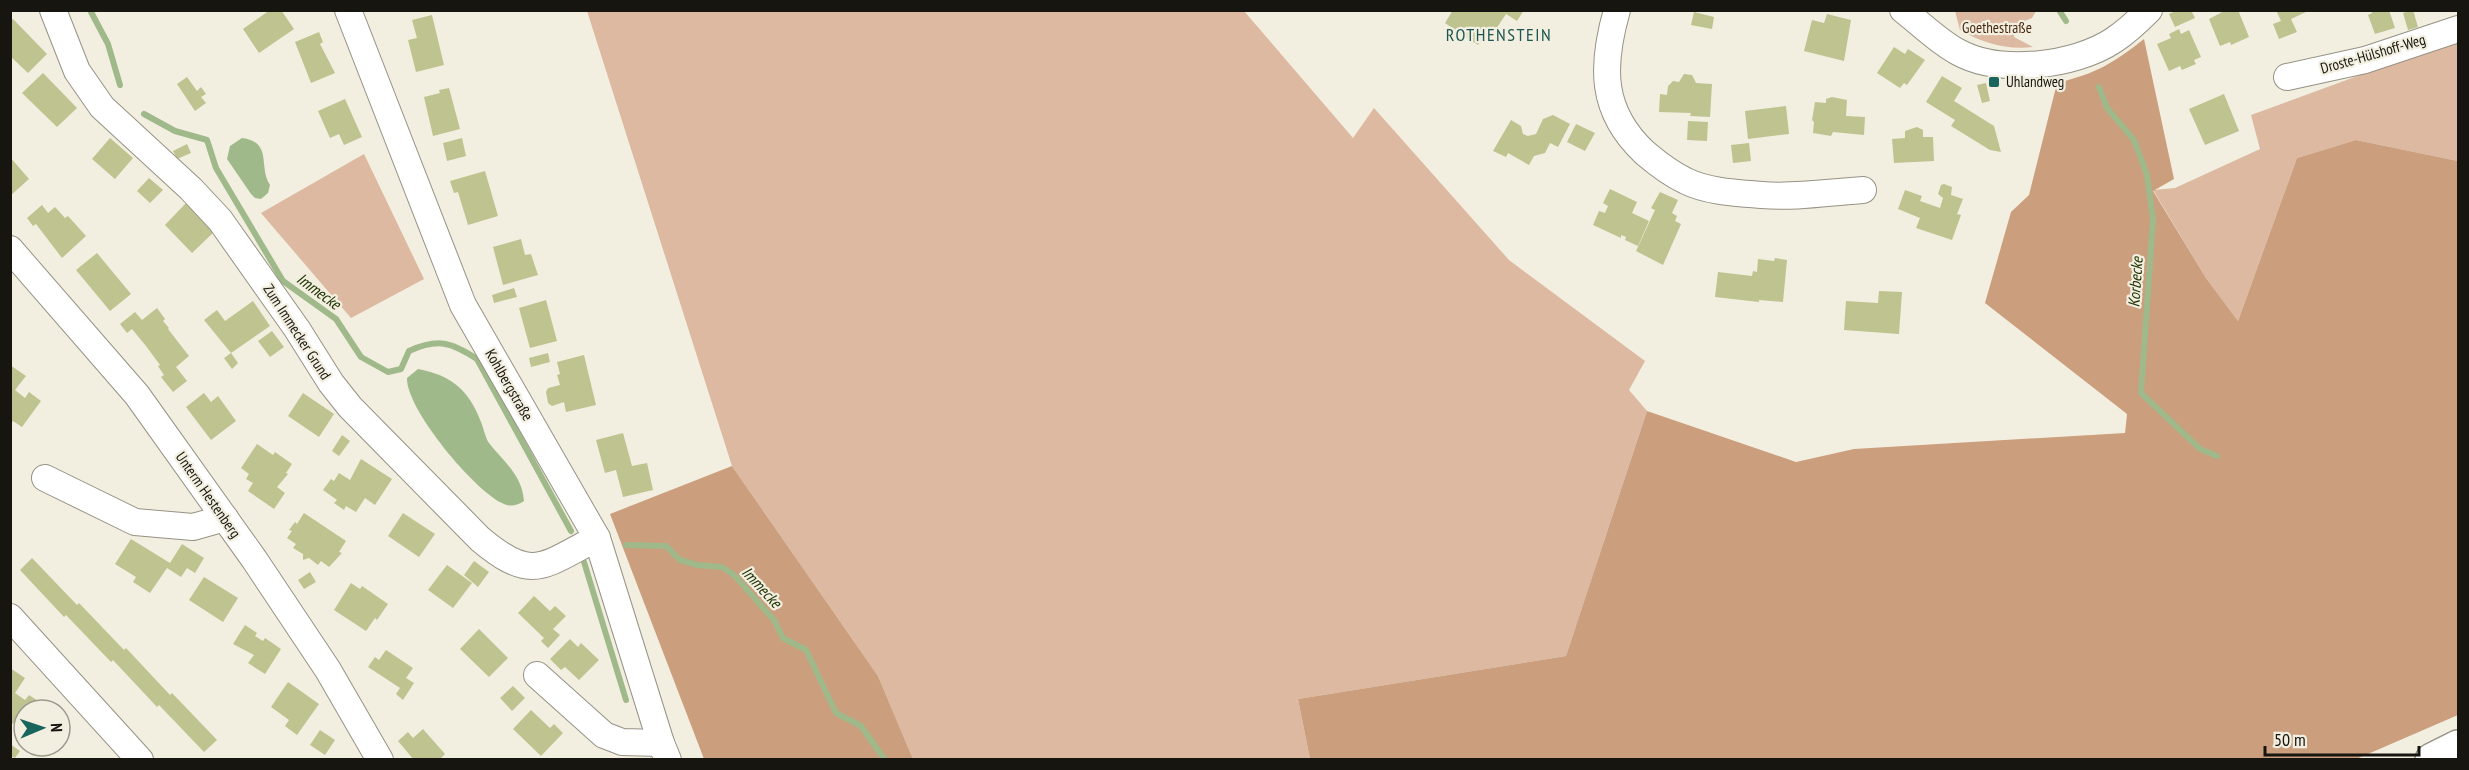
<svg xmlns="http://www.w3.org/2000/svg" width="2469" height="770" font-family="'PT Sans Narrow',sans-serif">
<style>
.green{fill:#dcb9a0}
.forest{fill:#cb9e7d}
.water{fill:#a0b98a}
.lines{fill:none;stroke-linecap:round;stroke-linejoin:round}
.stream{stroke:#a0b98a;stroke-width:6}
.building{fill:#bec38f}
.minor-casing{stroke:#969284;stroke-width:28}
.highway-casing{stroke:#969284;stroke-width:36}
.minor{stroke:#fff;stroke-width:26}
.highway{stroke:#fff;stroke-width:33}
.poi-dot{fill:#19645d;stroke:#f3efe0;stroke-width:2}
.labels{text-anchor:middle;stroke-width:4.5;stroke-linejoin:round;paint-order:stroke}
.park-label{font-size:15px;fill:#492a10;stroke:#f3efe0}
.street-label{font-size:15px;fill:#171510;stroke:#f3efe0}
.poi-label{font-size:15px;fill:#171510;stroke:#f3efe0;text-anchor:start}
.water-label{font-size:16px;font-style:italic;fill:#1c3200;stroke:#f3efe0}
.quarter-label{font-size:18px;letter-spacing:1.5px;fill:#1d5650;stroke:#f3efe0}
</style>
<rect width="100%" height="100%" fill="#f3efe0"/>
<g class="green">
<polygon points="587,11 1244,11 1353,138 1374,108 1509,260 1645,361 1629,390 1647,411 1566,656 1298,699 1310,759 913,759 878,676 732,466"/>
<path d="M1955 11H2036L2032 18 2015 25 2014 37 2033 47C2006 50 1983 43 1960 30Z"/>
<polygon points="2458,42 2458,161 2356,140 2297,158 2238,321 2206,278 2153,190 2175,188 2260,149 2251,115 2390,64"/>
<polygon points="364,154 424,279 351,318 261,213"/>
</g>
<g class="forest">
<path d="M2144 39 2174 179 2153 191 2206 278 2238 321 2297 158 2356 140 2458 161V715L2354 760 1310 759 1298 699 1566 656 1647 411 1796 462 1854 449 2125 433 2127 414 1985 303 2011 212 2029 195 2057 83C2097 73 2112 64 2144 39Z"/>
<polygon points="732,466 878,676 913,759 704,759 610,514"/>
</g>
<g class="water">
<path d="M242 138C273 142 258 167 270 185L268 193 261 199 255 198 251 194 227 159 230 146Z"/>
<path d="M418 369C451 375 469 390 481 422 484 429 485 437 489 443 504 462 522 475 524 501 517 506 509 507 502 503 474 490 406 409 407 378Z"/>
</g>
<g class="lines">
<g class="stream">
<polyline points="90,10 108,44 120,85"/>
<polyline points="2059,10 2066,21"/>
<polyline points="2099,87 2107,108 2134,140 2147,175 2153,219 2141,393 2200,449 2217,456"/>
<path d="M144 114 175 131 207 140 216 168 283 281 336 319 361 357 388 372 401 369 409 351C438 338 451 342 477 359L571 531"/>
<polyline points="626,545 666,546 680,560 697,565 722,567 734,575 774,620 783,638 806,650 836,713 861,726 885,760"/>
<polyline points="584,562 626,700"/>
</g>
</g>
<g class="building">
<polygon points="270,10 281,10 294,29 259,53 243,29"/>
<polygon points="1453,10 1524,10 1517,21 1506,14 1492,35 1487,31 1478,45 1445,23"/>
<polygon points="2178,10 2191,10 2195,18 2175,27 2169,14"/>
<polygon points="2226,10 2238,10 2249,37 2231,45 2230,42 2220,46 2209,19"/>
<polygon points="2276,10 2308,10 2308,11 2291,19 2297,32 2279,39 2273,24 2281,21"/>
<polygon points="2371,10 2389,10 2395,28 2375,34 2368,15 2372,13"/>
<polygon points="2413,10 2418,27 2408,30 2403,13"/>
<polygon points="1694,12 1714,17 1712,29 1691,25"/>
<polygon points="1827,14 1851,20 1844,61 1804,51 1812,20 1824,23"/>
<polygon points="432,15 444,65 416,72 408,40 417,38 412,20"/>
<polygon points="13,19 47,54 28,73 10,56 10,21"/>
<polygon points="2179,29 2181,34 2189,30 2201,57 2194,60 2196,64 2182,70 2180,66 2169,71 2157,44 2171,38 2169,34"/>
<polygon points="319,32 323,42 320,44 335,73 311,83 295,42"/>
<polygon points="1894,47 1905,54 1908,49 1925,60 1907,85 1904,83 1900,88 1877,73"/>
<polygon points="43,73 77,108 57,127 22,93"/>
<polygon points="1684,74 1692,75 1696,83 1712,84 1710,117 1690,116 1691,113 1659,112 1660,94 1667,95 1668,86 1673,81 1679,82"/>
<polygon points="1942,76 1962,88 1954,101 1994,126 2001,152 1990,150 1951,126 1955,120 1926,102"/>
<polygon points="187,77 197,91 201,87 206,94 201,97 206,103 195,111 177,84"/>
<polygon points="1986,83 1990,101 1982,103 1977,85"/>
<polygon points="449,88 460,129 433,136 424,97 440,93 439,90"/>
<polygon points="2224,94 2239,131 2205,145 2189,109"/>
<polygon points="1832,97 1847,100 1846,116 1865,117 1864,135 1833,132 1831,136 1813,133 1814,122 1812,120 1815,102 1826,103 1826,99"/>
<polygon points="345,99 362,137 344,145 339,134 330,138 318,111"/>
<polygon points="1786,106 1789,134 1748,139 1745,111"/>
<polygon points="1553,115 1570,124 1558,147 1550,143 1545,153 1534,156 1529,165 1508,153 1506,157 1493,151 1511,120 1521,126 1523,134 1528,136 1536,134 1543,119"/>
<polygon points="1688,121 1708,122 1707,141 1687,140"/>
<polygon points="1576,124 1595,133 1585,151 1567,142"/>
<polygon points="1917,127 1923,130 1923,137 1933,137 1934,161 1894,163 1892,139 1905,138 1905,131"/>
<polygon points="110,138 133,158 115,179 92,159"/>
<polygon points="462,138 466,156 447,161 443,143"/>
<polygon points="1749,143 1751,161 1733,163 1731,145"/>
<polygon points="187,144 191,153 177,159 173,151"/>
<polygon points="10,157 29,179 10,196"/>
<polygon points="485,171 498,216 468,225 458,192 454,193 450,181"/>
<polygon points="149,178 163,190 150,203 137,191"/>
<polygon points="1944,184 1952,187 1951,195 1963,199 1957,214 1961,215 1952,240 1916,228 1920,218 1898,209 1905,190 1922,196 1920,201 1940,208 1943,198 1938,194 1941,185"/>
<polygon points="1610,189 1637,202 1632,213 1649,221 1638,246 1625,240 1626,237 1621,235 1621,238 1593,225 1599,211 1605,213 1608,206 1603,203"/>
<polygon points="1660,192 1678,200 1672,213 1677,216 1675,221 1681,224 1663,265 1636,251 1655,210 1651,208"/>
<polygon points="188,201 216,230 192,253 165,225"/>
<polygon points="42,205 48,213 55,207 65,218 68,216 86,236 62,258 36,224 33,226 27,218"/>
<polygon points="521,239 525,255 531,254 538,275 503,285 493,247"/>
<polygon points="97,253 131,294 110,311 76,270"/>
<polygon points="1775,258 1787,260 1783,302 1759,300 1759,302 1715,297 1718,272 1752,276 1753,271 1757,272 1758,259 1774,261"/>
<polygon points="514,288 517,297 494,303 492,295"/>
<polygon points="1879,291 1902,292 1899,334 1844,330 1846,301 1878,303"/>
<polygon points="546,300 557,341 530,348 519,308"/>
<polygon points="253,301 270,326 231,353 238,363 232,369 224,358 231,353 204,320 217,310 225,321"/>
<polygon points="157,308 165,319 163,321 169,328 168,329 189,356 176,367 187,381 173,392 161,377 164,375 158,366 160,365 146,346 132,329 127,333 120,324 135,312 142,320"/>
<polygon points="272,331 284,347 270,357 258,341"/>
<polygon points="548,353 550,362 531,367 529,358"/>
<polygon points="584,355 596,405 566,412 564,402 552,406 548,403 546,392 548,388 560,385 557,375 560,374 557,362"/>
<polygon points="10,365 26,376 15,390 25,398 29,392 41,401 22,427 13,421 10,424"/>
<polygon points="204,393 211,402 218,396 236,421 211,440 186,407"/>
<polygon points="303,393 334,414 319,437 288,416"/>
<polygon points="623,433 632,466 647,463 653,490 623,497 616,470 605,473 596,440"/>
<polygon points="342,435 350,441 339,456 332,451"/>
<polygon points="257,444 273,455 275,452 292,464 286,473 288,474 277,487 285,493 274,509 248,491 253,483 246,479 249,474 241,468"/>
<polygon points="361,459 392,479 375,505 365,498 356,512 346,506 344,510 334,503 337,500 323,490 331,479 334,481 339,473 350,480"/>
<polygon points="304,513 346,541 339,552 342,553 329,567 321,561 318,565 309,558 303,560 303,554 293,548 296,544 287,538 292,531 289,530 295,522 297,524"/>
<polygon points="403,513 435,534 419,557 388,536"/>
<polygon points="131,539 170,563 182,544 204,558 195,573 187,568 181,577 167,568 150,593 133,582 136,577 115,564"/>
<polygon points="32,558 77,605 79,603 124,650 126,648 170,695 172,693 217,740 204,752 159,705 157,707 113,660 111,662 66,615 64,617 20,570"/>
<polygon points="474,561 489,572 478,587 464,575"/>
<polygon points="447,565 472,583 453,608 428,590"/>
<polygon points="310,572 316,582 304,589 298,580"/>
<polygon points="204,577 238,598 223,622 189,600"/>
<polygon points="351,583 360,589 362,586 388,604 377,620 375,618 366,631 334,610"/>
<polygon points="534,596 550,611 555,606 566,616 553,629 560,635 548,648 541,641 544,638 518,613"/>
<polygon points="245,625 257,633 255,636 263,641 265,638 281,649 265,674 248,663 254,655 233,644"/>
<polygon points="479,629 508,658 489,677 460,649"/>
<polygon points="570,639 578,647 581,643 599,660 579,680 565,667 561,670 550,659"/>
<polygon points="386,650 413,668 406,678 414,683 403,700 396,694 400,688 368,667 375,657 379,660"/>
<polygon points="10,668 25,678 15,693 25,700 29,695 41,703 35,710 24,710 24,726 22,729 13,723 10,727"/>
<polygon points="288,682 319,704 297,735 285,726 289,720 271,707"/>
<polygon points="513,686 525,698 512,711 500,698"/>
<polygon points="531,710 550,728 554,724 563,733 541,756 513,729"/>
<polygon points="423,729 445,754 439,760 414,760 398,741 408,732 413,738"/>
<polygon points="320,730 335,740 325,755 310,745"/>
<polygon points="10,744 20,751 15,758 10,756"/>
</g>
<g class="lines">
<defs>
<g id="minor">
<path d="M53 10 77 71 102 107 191 189 220 220 297 329 331 383 350 407 480 539C532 583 543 566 597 538"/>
<polyline points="348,10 463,305 597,538 661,743 668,760"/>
<path d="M1617 10C1601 66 1600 111 1645 153 1658 164 1671 174 1686 181 1708 192 1738 193 1762 195 1795 198 1830 192 1863 190"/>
<path d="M1903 10C1921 24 1939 42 1958 52 2000 75 2075 66 2114 40 2126 32 2138 21 2149 10"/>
<polyline points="2287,77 2365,60 2458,29"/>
<polyline points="10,249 137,395 254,559 328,670 380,760"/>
<polyline points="45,478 135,522 193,527 225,518"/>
<polyline points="10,617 140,760"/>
<polyline points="537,675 604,735 622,742 661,743"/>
</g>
<polyline id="highway" points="2432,760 2458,747"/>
</defs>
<use href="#minor" class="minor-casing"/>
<use href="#highway" class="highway-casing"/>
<use href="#minor" class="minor"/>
<use href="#highway" class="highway"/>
</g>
<rect class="poi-dot" x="1988" y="76" width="12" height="12" rx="3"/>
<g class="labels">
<g class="park-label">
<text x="1997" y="33">Goethestraße</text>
</g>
<g class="street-label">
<text transform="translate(2373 54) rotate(-16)" y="5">Droste-Hülshoff-Weg</text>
<text transform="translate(297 332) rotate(57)" y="5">Zum Immecker Grund</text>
<text transform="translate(509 385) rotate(60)" y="5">Kohlbergstraße</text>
<text transform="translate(208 495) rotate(55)" y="5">Unterm Hestenberg</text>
</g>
<g class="poi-label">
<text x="2006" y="87">Uhlandweg</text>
</g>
<g class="water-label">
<text transform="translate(2135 282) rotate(-86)" y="6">Korbecke</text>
<text transform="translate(319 291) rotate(36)" y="6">Immecke</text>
<text transform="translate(762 587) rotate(47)" y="6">Immecke</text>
</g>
<g class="quarter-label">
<text x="1499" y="41">ROTHENSTEIN</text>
</g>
</g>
<rect width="2469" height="770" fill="none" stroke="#171510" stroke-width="24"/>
<g transform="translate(42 728) rotate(88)"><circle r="28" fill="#f3efe0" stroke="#9b988d" stroke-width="1.5"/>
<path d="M0-4.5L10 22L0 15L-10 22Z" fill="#19645d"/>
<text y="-9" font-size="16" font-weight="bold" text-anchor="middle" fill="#171510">N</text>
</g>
<path d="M2265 746v9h154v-9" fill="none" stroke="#171510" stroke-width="3"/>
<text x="2274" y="746" font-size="18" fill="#171510" stroke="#f3efe0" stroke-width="4.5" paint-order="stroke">50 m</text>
</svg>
